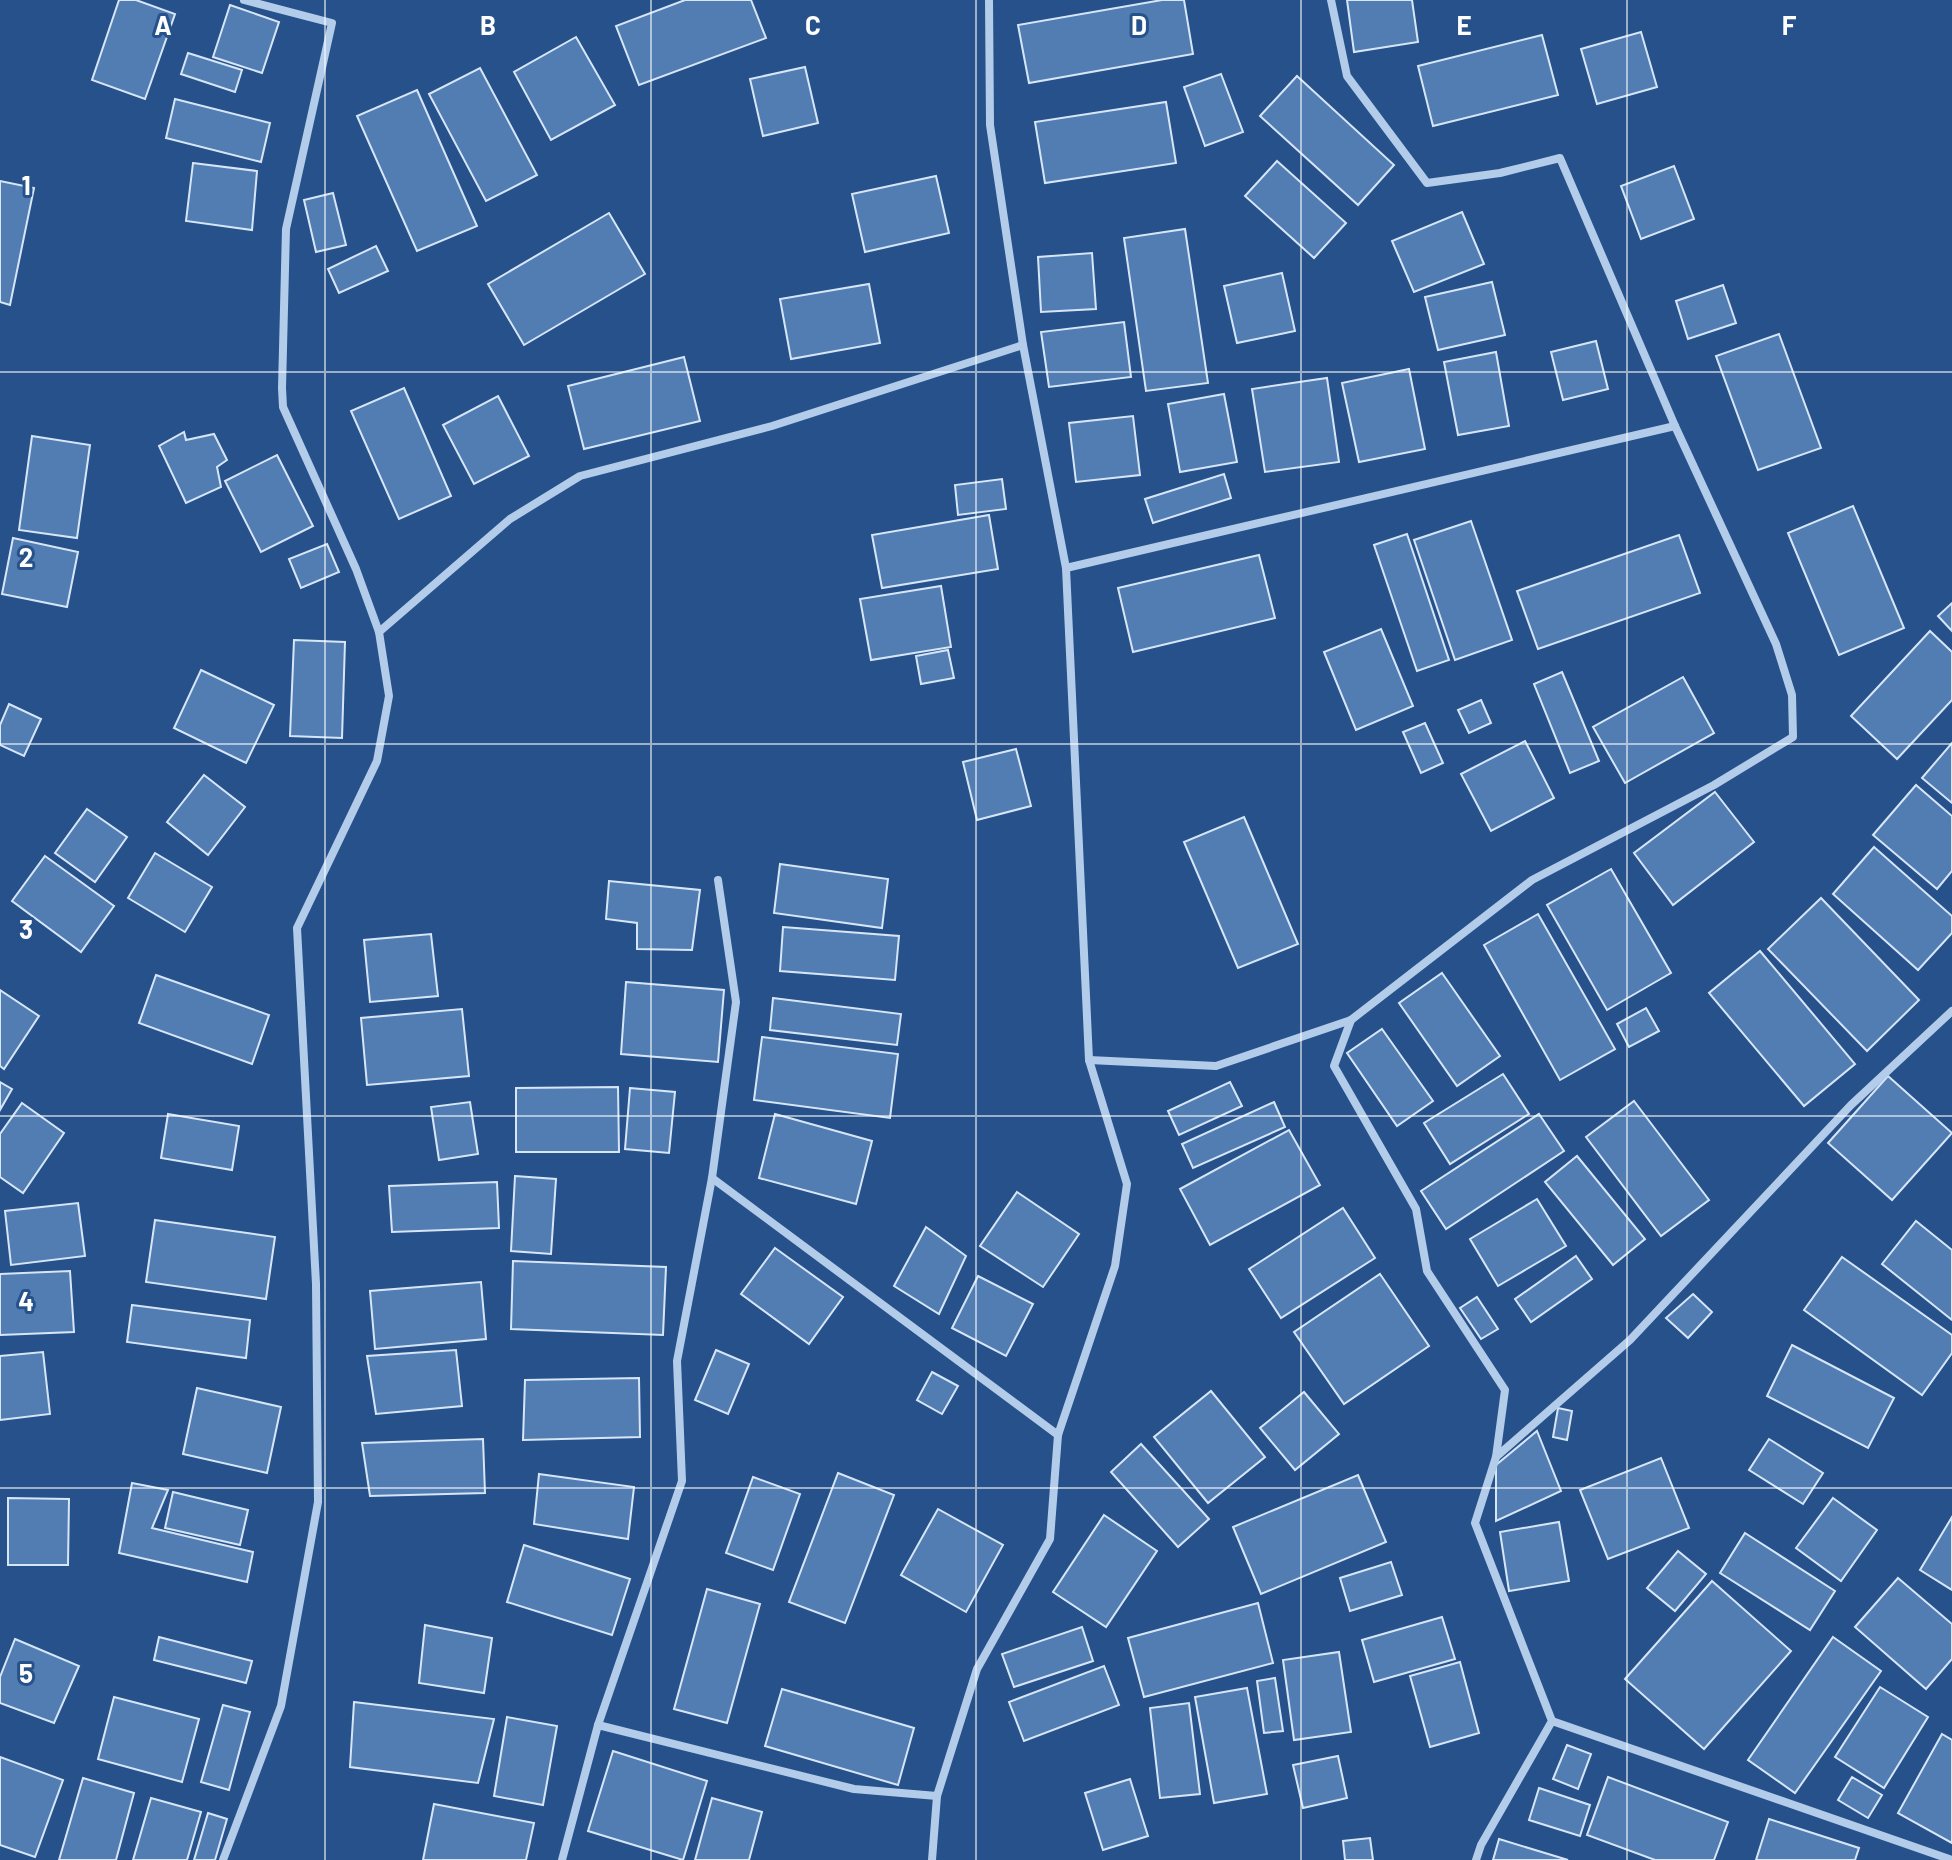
<svg xmlns="http://www.w3.org/2000/svg" width="1952" height="1860" font-family="Barlow,sans-serif">
<style>
.building{fill:#527db3;stroke:#d7e6f7;stroke-width:2}
.lines{fill:none;stroke-linecap:round;stroke-linejoin:round}
.minor{stroke:#b3ccea;stroke-width:8}
.grid{fill:none;stroke:#fff;stroke-width:2;stroke-opacity:0.55}
.grid-label{font-size:26px;text-anchor:middle;font-weight:bold;fill:#fff;stroke:#26518a;stroke-width:6;stroke-linejoin:round;paint-order:stroke}
</style>
<rect width="100%" height="100%" fill="#26518a"/>
<g class="building">
<polygon points="119,0 136,0 175,14 145,99 92,80"/>
<polygon points="685,0 751,0 766,38 639,85 616,26"/>
<polygon points="1162,0 1184,0 1193,54 1029,83 1018,25"/>
<polygon points="1347,0 1412,0 1418,42 1354,52"/>
<polygon points="230,5 279,22 262,73 213,57"/>
<polygon points="1641,32 1657,87 1597,104 1581,49"/>
<polygon points="1542,35 1558,95 1433,126 1418,66"/>
<polygon points="576,37 615,105 551,140 514,72"/>
<polygon points="188,53 242,70 235,92 181,74"/>
<polygon points="805,67 818,123 763,136 750,79"/>
<polygon points="480,68 537,175 486,201 429,94"/>
<polygon points="1221,74 1243,132 1205,146 1184,87"/>
<polygon points="1297,76 1394,165 1358,205 1260,116"/>
<polygon points="417,90 477,226 417,251 357,116"/>
<polygon points="175,99 270,123 261,162 166,138"/>
<polygon points="1166,102 1176,163 1045,183 1035,122"/>
<polygon points="1277,161 1346,223 1314,258 1245,196"/>
<polygon points="193,163 257,171 252,230 186,221"/>
<polygon points="1674,166 1694,219 1641,239 1621,186"/>
<polygon points="936,176 949,233 865,252 852,194"/>
<polygon points="0,181 34,188 10,305 0,302"/>
<polygon points="333,193 346,245 316,252 304,200"/>
<polygon points="1462,212 1484,264 1414,292 1392,241"/>
<polygon points="609,213 645,274 524,345 488,284"/>
<polygon points="1185,229 1208,383 1146,391 1124,238"/>
<polygon points="376,246 388,271 339,293 328,269"/>
<polygon points="1092,253 1096,309 1041,312 1038,257"/>
<polygon points="1282,273 1295,331 1237,343 1224,286"/>
<polygon points="1492,282 1505,335 1438,350 1425,297"/>
<polygon points="869,284 880,343 791,359 780,299"/>
<polygon points="1723,285 1736,323 1688,339 1676,301"/>
<polygon points="1124,322 1131,377 1049,387 1041,332"/>
<polygon points="1779,334 1821,448 1758,470 1716,356"/>
<polygon points="1596,341 1608,389 1563,400 1551,352"/>
<polygon points="1496,352 1509,426 1458,435 1444,362"/>
<polygon points="684,357 700,421 584,449 568,386"/>
<polygon points="1409,369 1425,449 1359,462 1342,383"/>
<polygon points="1327,378 1339,462 1265,472 1252,389"/>
<polygon points="404,388 451,496 399,519 351,411"/>
<polygon points="1224,394 1237,462 1180,472 1168,404"/>
<polygon points="498,396 529,456 474,484 443,425"/>
<polygon points="1133,416 1140,475 1076,482 1069,423"/>
<polygon points="184,432 186,440 214,434 227,460 217,467 221,487 186,503 159,446"/>
<polygon points="32,436 90,445 77,538 19,530"/>
<polygon points="277,455 313,526 261,552 225,481"/>
<polygon points="1224,474 1231,498 1153,523 1145,499"/>
<polygon points="1002,479 1006,509 958,515 955,485"/>
<polygon points="1853,506 1904,628 1839,655 1788,533"/>
<polygon points="989,515 998,569 882,588 872,535"/>
<polygon points="1471,521 1512,640 1455,660 1414,540"/>
<polygon points="1407,534 1449,660 1417,671 1374,545"/>
<polygon points="1679,535 1700,593 1538,649 1517,591"/>
<polygon points="13,538 78,552 67,607 2,594"/>
<polygon points="327,544 339,572 301,588 289,559"/>
<polygon points="1259,555 1275,618 1133,652 1118,588"/>
<polygon points="941,586 951,647 871,660 860,599"/>
<polygon points="1952,603 1952,631 1938,616"/>
<polygon points="1381,629 1413,706 1356,730 1324,652"/>
<polygon points="1930,631 1952,652 1952,700 1897,759 1851,716"/>
<polygon points="294,640 345,642 342,738 290,736"/>
<polygon points="948,650 954,678 921,684 916,656"/>
<polygon points="201,670 274,705 246,763 174,728"/>
<polygon points="1562,672 1599,761 1570,773 1534,684"/>
<polygon points="1683,677 1714,733 1625,783 1593,727"/>
<polygon points="1481,700 1491,723 1469,733 1458,710"/>
<polygon points="9,704 41,719 24,756 0,745 0,725"/>
<polygon points="1425,723 1443,763 1421,773 1403,732"/>
<polygon points="1525,741 1554,798 1491,831 1461,774"/>
<polygon points="1952,743 1952,803 1922,778"/>
<polygon points="1016,749 1031,806 977,820 963,762"/>
<polygon points="204,775 245,807 208,855 167,822"/>
<polygon points="1916,785 1952,816 1952,871 1937,889 1873,835"/>
<polygon points="1715,792 1754,842 1673,905 1634,853"/>
<polygon points="87,809 127,837 95,882 55,853"/>
<polygon points="1244,817 1298,944 1238,968 1184,842"/>
<polygon points="1874,847 1952,916 1952,933 1918,970 1833,894"/>
<polygon points="155,853 212,887 185,932 128,898"/>
<polygon points="45,856 114,906 81,952 12,901"/>
<polygon points="780,864 888,879 882,928 774,913"/>
<polygon points="1611,869 1671,973 1607,1010 1547,905"/>
<polygon points="609,881 700,890 692,950 637,949 637,923 606,919"/>
<polygon points="1821,898 1919,1000 1867,1051 1768,949"/>
<polygon points="1538,914 1615,1049 1560,1080 1484,945"/>
<polygon points="783,927 899,936 895,980 780,971"/>
<polygon points="431,934 438,996 370,1002 364,940"/>
<polygon points="1760,951 1855,1064 1804,1106 1709,993"/>
<polygon points="1442,973 1500,1056 1457,1086 1399,1003"/>
<polygon points="156,975 269,1015 252,1064 139,1023"/>
<polygon points="626,982 724,990 718,1062 621,1054"/>
<polygon points="0,990 39,1016 4,1069 0,1066"/>
<polygon points="773,998 901,1014 897,1045 770,1030"/>
<polygon points="1646,1008 1659,1031 1629,1047 1617,1024"/>
<polygon points="462,1009 469,1076 367,1085 361,1018"/>
<polygon points="1382,1029 1433,1101 1397,1126 1347,1053"/>
<polygon points="762,1037 898,1054 890,1118 754,1100"/>
<polygon points="1503,1074 1529,1114 1450,1164 1424,1123"/>
<polygon points="1888,1076 1952,1133 1892,1200 1828,1143"/>
<polygon points="0,1082 12,1089 0,1110"/>
<polygon points="1230,1082 1242,1106 1179,1135 1168,1111"/>
<polygon points="618,1087 619,1152 516,1152 516,1088"/>
<polygon points="630,1088 675,1092 669,1153 625,1149"/>
<polygon points="1634,1101 1709,1200 1661,1236 1586,1137"/>
<polygon points="470,1102 478,1154 439,1160 431,1107"/>
<polygon points="1274,1102 1285,1127 1193,1168 1182,1144"/>
<polygon points="22,1103 64,1133 23,1193 0,1177 0,1134"/>
<polygon points="168,1114 239,1126 232,1170 161,1158"/>
<polygon points="775,1114 872,1141 856,1204 759,1178"/>
<polygon points="1539,1114 1564,1151 1446,1229 1421,1191"/>
<polygon points="1289,1130 1320,1185 1210,1245 1180,1189"/>
<polygon points="1577,1156 1645,1239 1613,1265 1545,1182"/>
<polygon points="515,1176 556,1179 551,1254 511,1251"/>
<polygon points="497,1182 499,1228 392,1232 389,1186"/>
<polygon points="1017,1192 1079,1234 1043,1287 980,1246"/>
<polygon points="1537,1199 1566,1246 1498,1286 1470,1239"/>
<polygon points="78,1203 85,1256 11,1265 5,1211"/>
<polygon points="1343,1208 1375,1258 1281,1318 1249,1269"/>
<polygon points="155,1220 275,1237 266,1299 146,1282"/>
<polygon points="1916,1221 1952,1250 1952,1320 1882,1264"/>
<polygon points="926,1227 966,1256 939,1314 894,1286"/>
<polygon points="775,1248 843,1297 809,1344 741,1294"/>
<polygon points="1576,1256 1592,1279 1531,1322 1515,1299"/>
<polygon points="1842,1257 1952,1335 1952,1353 1922,1395 1804,1310"/>
<polygon points="513,1261 666,1267 663,1335 511,1329"/>
<polygon points="70,1271 74,1332 0,1335 0,1274"/>
<polygon points="1380,1274 1429,1346 1344,1404 1294,1332"/>
<polygon points="978,1276 1033,1304 1006,1356 952,1328"/>
<polygon points="481,1282 486,1339 375,1349 370,1291"/>
<polygon points="1693,1294 1712,1312 1688,1338 1666,1318"/>
<polygon points="1477,1297 1498,1329 1481,1339 1460,1308"/>
<polygon points="132,1305 250,1320 246,1358 127,1342"/>
<polygon points="1792,1345 1894,1398 1868,1448 1767,1396"/>
<polygon points="456,1350 462,1406 376,1414 367,1356"/>
<polygon points="716,1350 749,1364 728,1414 695,1400"/>
<polygon points="43,1352 50,1414 0,1420 0,1356"/>
<polygon points="932,1372 958,1386 942,1414 917,1400"/>
<polygon points="639,1378 640,1437 523,1440 525,1380"/>
<polygon points="197,1388 281,1407 267,1473 183,1454"/>
<polygon points="1211,1391 1265,1457 1208,1503 1154,1437"/>
<polygon points="1304,1392 1339,1434 1295,1470 1260,1428"/>
<polygon points="1558,1408 1572,1411 1567,1440 1553,1437"/>
<polygon points="1537,1431 1561,1491 1496,1521 1496,1465"/>
<polygon points="483,1439 485,1493 370,1496 362,1443"/>
<polygon points="1769,1439 1823,1473 1803,1504 1749,1470"/>
<polygon points="1141,1444 1209,1519 1178,1547 1111,1472"/>
<polygon points="1661,1458 1689,1528 1608,1559 1580,1490"/>
<polygon points="838,1473 894,1495 845,1623 789,1602"/>
<polygon points="539,1474 634,1487 628,1539 534,1524"/>
<polygon points="1358,1475 1386,1542 1261,1594 1233,1527"/>
<polygon points="753,1477 800,1494 773,1570 726,1553"/>
<polygon points="132,1483 168,1490 152,1528 253,1552 247,1582 119,1553"/>
<polygon points="173,1492 248,1510 240,1545 165,1528"/>
<polygon points="8,1498 69,1499 68,1565 8,1565"/>
<polygon points="1833,1498 1877,1530 1841,1581 1796,1548"/>
<polygon points="938,1509 1003,1545 966,1612 901,1575"/>
<polygon points="1104,1515 1157,1551 1106,1627 1053,1592"/>
<polygon points="1952,1517 1952,1590 1920,1570"/>
<polygon points="1559,1522 1569,1581 1509,1591 1500,1532"/>
<polygon points="1745,1533 1835,1591 1810,1630 1720,1573"/>
<polygon points="524,1545 630,1579 612,1635 507,1602"/>
<polygon points="1678,1551 1706,1574 1675,1611 1647,1588"/>
<polygon points="1391,1562 1402,1595 1350,1611 1340,1578"/>
<polygon points="1898,1578 1952,1624 1952,1659 1926,1689 1855,1627"/>
<polygon points="1712,1581 1791,1651 1704,1749 1625,1679"/>
<polygon points="707,1589 760,1604 727,1723 674,1709"/>
<polygon points="1258,1603 1273,1663 1144,1697 1128,1638"/>
<polygon points="1442,1617 1455,1659 1374,1682 1362,1640"/>
<polygon points="425,1625 492,1638 484,1693 419,1683"/>
<polygon points="1082,1627 1093,1661 1014,1687 1002,1654"/>
<polygon points="159,1637 252,1661 246,1683 154,1660"/>
<polygon points="1833,1637 1881,1671 1795,1793 1748,1760"/>
<polygon points="15,1639 79,1666 54,1723 0,1703 0,1677"/>
<polygon points="1339,1652 1351,1732 1294,1740 1283,1660"/>
<polygon points="1460,1662 1479,1733 1430,1747 1410,1676"/>
<polygon points="1104,1666 1119,1705 1024,1741 1009,1702"/>
<polygon points="1275,1678 1283,1731 1264,1733 1257,1681"/>
<polygon points="1880,1687 1928,1717 1884,1788 1835,1757"/>
<polygon points="1247,1688 1267,1794 1214,1803 1195,1697"/>
<polygon points="782,1689 914,1728 898,1785 765,1746"/>
<polygon points="114,1697 199,1719 182,1782 98,1759"/>
<polygon points="354,1702 494,1719 478,1783 350,1767"/>
<polygon points="1189,1703 1200,1794 1160,1798 1150,1708"/>
<polygon points="223,1705 250,1712 229,1790 201,1782"/>
<polygon points="507,1717 557,1726 543,1805 494,1796"/>
<polygon points="1942,1734 1952,1740 1952,1843 1898,1813"/>
<polygon points="1567,1745 1591,1754 1578,1789 1553,1779"/>
<polygon points="613,1751 707,1781 683,1860 588,1831"/>
<polygon points="1338,1756 1347,1798 1303,1808 1293,1765"/>
<polygon points="0,1757 63,1780 35,1857 0,1845"/>
<polygon points="1608,1777 1728,1822 1714,1860 1655,1860 1587,1835"/>
<polygon points="1852,1777 1882,1795 1868,1818 1838,1800"/>
<polygon points="83,1778 134,1793 116,1860 59,1860"/>
<polygon points="1130,1779 1148,1836 1103,1850 1085,1793"/>
<polygon points="1539,1788 1590,1805 1580,1836 1529,1820"/>
<polygon points="151,1798 201,1812 187,1860 133,1860"/>
<polygon points="712,1798 762,1812 749,1860 695,1860"/>
<polygon points="434,1804 534,1823 526,1860 423,1860"/>
<polygon points="208,1813 227,1819 215,1860 194,1860"/>
<polygon points="1769,1819 1859,1848 1855,1860 1756,1860"/>
<polygon points="1370,1838 1373,1860 1345,1860 1343,1841"/>
<polygon points="1499,1839 1568,1860 1493,1860"/>
</g>
<g class="lines">
<g class="minor">
<polyline points="1066,568 1675,426"/>
<polyline points="379,632 510,519 580,476 772,426 1023,345"/>
<polyline points="1351,1020 1334,1066 1416,1209 1427,1271 1505,1390 1496,1457 1475,1523 1552,1721 1481,1845 1476,1860"/>
<polyline points="1089,1060 1216,1066 1351,1020 1532,880 1714,785 1793,737 1792,695 1776,644 1675,426 1560,158 1500,173 1427,183 1347,76 1331,0"/>
<polyline points="712,1178 1058,1435"/>
<polyline points="1496,1457 1630,1340 1851,1105 1952,1011"/>
<polyline points="1552,1721 1952,1860"/>
<polyline points="598,1725 854,1789 937,1796"/>
<polyline points="223,1860 281,1706 318,1502 316,1284 297,928 377,761 389,696 379,632 356,569 283,407 282,388 286,229 332,23 244,0"/>
<polyline points="562,1860 598,1725 682,1481 677,1361 712,1178 736,1002 718,880"/>
<polyline points="932,1860 937,1796 977,1669 1050,1539 1058,1435 1115,1266 1127,1184 1089,1060 1066,568 1023,345 990,125 989,0"/>
</g>
</g>
<path class="grid" d="M325 0V1860M651 0V1860M976 0V1860M1301 0V1860M1627 0V1860M0 372H1952M0 744H1952M0 1116H1952M0 1488H1952"/>
<g class="grid-label">
<text x="163" y="35">A</text>
<text x="488" y="35">B</text>
<text x="813" y="35">C</text>
<text x="1139" y="35">D</text>
<text x="1464" y="35">E</text>
<text x="1789" y="35">F</text>
<text x="26" y="195">1</text>
<text x="26" y="567">2</text>
<text x="26" y="939">3</text>
<text x="26" y="1311">4</text>
<text x="26" y="1683">5</text>
</g>
</svg>
